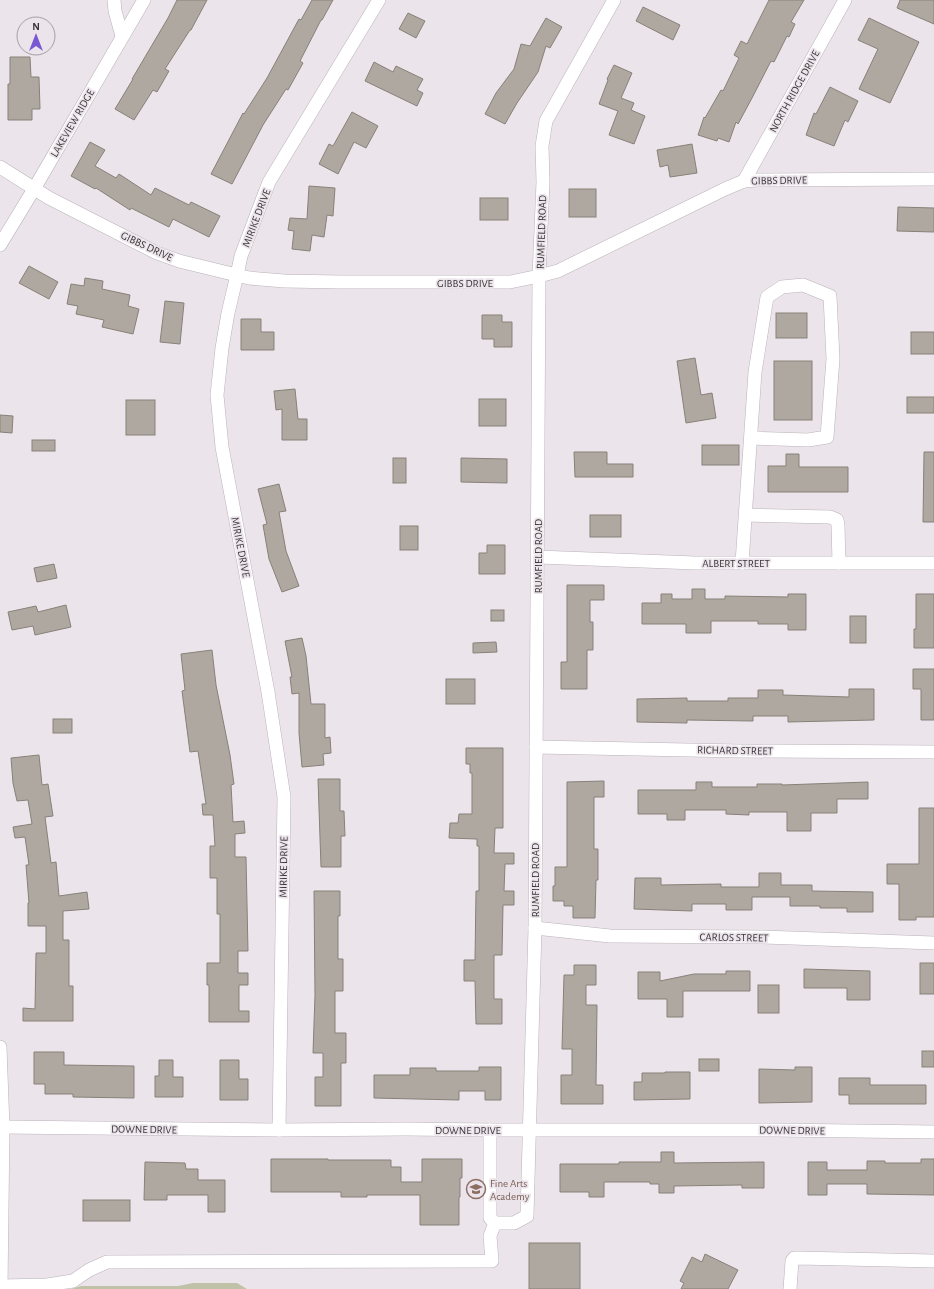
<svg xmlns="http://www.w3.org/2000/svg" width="934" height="1289" font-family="'Alegreya Sans',sans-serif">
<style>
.green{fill:#bfc2a7}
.building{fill:#aea8a0;stroke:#878179}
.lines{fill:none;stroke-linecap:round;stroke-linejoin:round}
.minor-casing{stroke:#bab3ba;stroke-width:14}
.minor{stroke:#fff;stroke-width:13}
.labels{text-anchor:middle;stroke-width:3.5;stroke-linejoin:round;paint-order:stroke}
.street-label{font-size:11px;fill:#393639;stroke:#ece4eb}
.education-label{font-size:11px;fill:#785e54;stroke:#ece4eb;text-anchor:start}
</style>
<rect width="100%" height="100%" fill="#ece4eb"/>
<polygon class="green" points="193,1283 237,1283 247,1289 71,1289 81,1286 178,1286"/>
<g class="building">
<polygon points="177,0 207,0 191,30 190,30 165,69 169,71 157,92 153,90 134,120 115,109 133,79 132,79 168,18"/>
<polygon points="312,0 333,0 322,20 321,20 300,61 303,63 288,90 286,89 263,125 232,184 211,174 243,113 244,114 267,78 299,19 301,20"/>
<polygon points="769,0 804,0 791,22 795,24 789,37 787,36 774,62 771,61 752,98 738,124 736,122 729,142 718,138 717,141 698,135 704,117 705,118 721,90 723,91 739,58 734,55 741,41 747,44"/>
<polygon points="900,0 934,0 934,24 897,8"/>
<polygon points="643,7 680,25 673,40 636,21"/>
<polygon points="408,13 425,21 416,38 399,29"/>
<polygon points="546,18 562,27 550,48 546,46 538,72 517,103 505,124 485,114 496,93 514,69 521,44 530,46"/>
<polygon points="869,18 919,42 890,103 859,89 878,49 858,40"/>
<polygon points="10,57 30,57 31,77 39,77 40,109 32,109 32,120 8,120 8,84 10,84"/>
<polygon points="374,62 393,72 396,66 423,79 417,90 423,93 417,106 365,81"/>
<polygon points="614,65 632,73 621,98 634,103 631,110 645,116 634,144 609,135 618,111 599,104 608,80 607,79"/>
<polygon points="830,87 858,101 848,122 845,120 834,146 806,135 814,113 816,114"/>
<polygon points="352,112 378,126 366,148 354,142 338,174 319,164 329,144 333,146"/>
<polygon points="90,142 105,150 95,166 116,178 119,174 151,195 155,188 189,205 191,202 220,216 209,237 173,219 169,227 131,208 130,210 96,188 95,189 71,176"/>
<polygon points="692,144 697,173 670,177 668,165 660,167 657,150"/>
<polygon points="309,186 335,188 333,216 327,215 324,237 312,235 310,251 292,249 294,231 288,230 290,218 307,219"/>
<rect x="569" y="189" width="27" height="28"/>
<rect x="480" y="198" width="28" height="22"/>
<polygon points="898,207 934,208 934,232 897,231"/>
<polygon points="29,266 58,282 49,299 19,283"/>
<polygon points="85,278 103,281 102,289 130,295 128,306 139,309 133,334 102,327 104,320 76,314 78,306 67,304 71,284 84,286"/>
<polygon points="165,301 184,303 180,344 160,342"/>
<rect x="776" y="313" width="31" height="25"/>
<polygon points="482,315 502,315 502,322 512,322 512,347 494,347 494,339 482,339"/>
<polygon points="241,319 261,319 261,332 274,332 274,350 241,350"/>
<rect x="911" y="332" width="23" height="22"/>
<polygon points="695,358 701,395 712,393 716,418 686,423 677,361"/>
<rect x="774" y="361" width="38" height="59"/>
<polygon points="295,389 298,419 307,419 307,440 282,440 282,409 276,410 274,391"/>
<rect x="907" y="397" width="27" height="16"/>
<rect x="479" y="399" width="27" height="27"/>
<rect x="126" y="400" width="29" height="35"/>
<polygon points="0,415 13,416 12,433 0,432"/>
<rect x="32" y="440" width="23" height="11"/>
<rect x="702" y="445" width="37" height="20"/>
<polygon points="574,452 607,452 607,464 633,464 633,477 575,477"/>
<polygon points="924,452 934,452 934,522 923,522"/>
<polygon points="786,454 799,454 799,467 848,467 848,492 768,492 768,466 786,466"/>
<rect x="393" y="458" width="13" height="25"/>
<polygon points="461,458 507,459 507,483 461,482"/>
<polygon points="279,484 286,511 279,512 286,551 299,586 282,592 269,559 263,525 267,524 258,489"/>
<rect x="590" y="515" width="31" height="22"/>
<rect x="400" y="526" width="18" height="24"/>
<polygon points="487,545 505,545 505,574 479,574 479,553 487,553"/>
<polygon points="54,564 57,578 37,582 34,568"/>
<polygon points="567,585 604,585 604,600 590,600 590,622 593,622 593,650 587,650 587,689 561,689 561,662 567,662"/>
<polygon points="692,589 705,589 705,599 725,599 725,596 788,597 788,594 806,594 806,630 788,630 788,624 758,624 758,621 711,621 711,633 686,633 686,624 642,624 642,603 661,603 661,594 672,594 672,599 692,599"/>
<polygon points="916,594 934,594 934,648 914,648 914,629 916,629"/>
<polygon points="66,605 71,627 35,635 33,626 12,630 8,612 36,606 38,612"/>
<rect x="491" y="610" width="13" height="11"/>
<rect x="850" y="616" width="16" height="27"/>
<polygon points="302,638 306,656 311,704 325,704 325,738 330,737 331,753 323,754 324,765 302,767 299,733 299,693 292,694 290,677 292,677 285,641"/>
<polygon points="496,642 497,652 473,653 473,643"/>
<polygon points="212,650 216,685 230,755 234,784 231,785 233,822 244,821 245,833 235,834 235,857 246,857 248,951 238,951 238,973 248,973 248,985 239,985 239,1011 249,1011 249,1022 209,1022 209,985 207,985 207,963 220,963 220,914 217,914 217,878 210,878 210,846 215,846 213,815 203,815 202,804 206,804 198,751 190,752 182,691 185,690 181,654"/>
<polygon points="913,669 934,669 934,720 921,720 921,689 913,689"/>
<rect x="446" y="679" width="29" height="25"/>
<polygon points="849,689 874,689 874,720 788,722 788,716 753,716 753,721 687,720 687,723 637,722 637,699 687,698 687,701 728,701 728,698 758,698 758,690 783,690 783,695 849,697"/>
<rect x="53" y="719" width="19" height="14"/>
<polygon points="466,748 503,748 503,828 495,828 494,853 514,853 514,864 505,864 504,891 514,891 514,905 503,905 502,955 494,955 494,999 502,999 502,1024 476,1024 475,981 464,981 464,960 475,960 476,891 479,891 479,846 477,846 477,839 449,838 450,823 458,823 459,814 472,814 472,773 470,773 470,764 466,764"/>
<polygon points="39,755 42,785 48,784 53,816 45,817 51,863 56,862 59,896 87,892 89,909 63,911 63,940 69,940 69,986 73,986 73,1021 23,1021 23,1008 35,1009 36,953 46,953 46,926 28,926 28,903 29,903 26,865 29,865 25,837 15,838 13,827 32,824 28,800 17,801 13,783 11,758"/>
<polygon points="318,779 340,779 340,811 344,811 345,836 341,836 341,867 321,867"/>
<polygon points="604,781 604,797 594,797 594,849 598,849 598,880 596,880 595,918 573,918 573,906 564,906 564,901 553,901 553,886 555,886 555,867 567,867 567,782"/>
<polygon points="696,782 712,782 712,787 757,787 757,784 782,784 782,785 868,782 868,799 837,799 837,813 811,813 811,831 787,831 787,812 749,812 749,815 726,814 726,810 685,810 685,820 667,820 667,814 638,814 638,790 696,790"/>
<polygon points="919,808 934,808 934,917 916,917 916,920 899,920 899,884 887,884 887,864 919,864"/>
<polygon points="759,873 781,873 781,885 812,885 812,891 873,892 873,912 847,912 847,908 820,908 820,906 790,906 790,897 752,897 752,910 726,910 726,904 692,904 692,911 634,909 635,878 661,878 661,885 721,884 721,887 759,887"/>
<polygon points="314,891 340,891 340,916 338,916 338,959 343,959 343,991 335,991 335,1033 346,1033 346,1063 341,1063 341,1106 315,1106 315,1077 323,1077 323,1053 313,1053 315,995"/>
<rect x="920" y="963" width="14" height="31"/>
<polygon points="574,965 596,965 596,985 586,985 586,1005 597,1005 596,1085 603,1085 603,1104 561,1104 561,1075 572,1075 572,1049 562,1049 564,975 574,975"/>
<polygon points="804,969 870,971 870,1000 847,1000 847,988 804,988"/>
<polygon points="726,971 750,971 750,991 683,991 683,1017 667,1017 667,999 638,999 638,972 660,972 660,981 694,974 726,974"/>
<rect x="758" y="985" width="21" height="28"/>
<rect x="922" y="1051" width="12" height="16"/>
<polygon points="34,1052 64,1052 64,1065 134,1066 134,1098 73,1097 73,1094 45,1094 45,1084 34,1084"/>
<rect x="699" y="1059" width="20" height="12"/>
<polygon points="159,1060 173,1060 173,1077 183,1077 183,1097 155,1097 155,1076 159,1076"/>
<polygon points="220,1060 239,1060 239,1079 248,1079 248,1100 220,1100"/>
<polygon points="479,1067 501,1067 501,1100 485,1100 485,1091 459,1091 459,1100 374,1098 374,1075 410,1075 410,1068 436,1068 436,1071 479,1071"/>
<polygon points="795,1067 812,1067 812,1102 759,1103 759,1069 795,1070"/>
<polygon points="665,1072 690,1072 690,1099 634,1100 634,1082 642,1082 642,1073 665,1073"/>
<polygon points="839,1078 870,1078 870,1085 926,1085 926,1104 849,1104 849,1095 839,1095"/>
<polygon points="661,1152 674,1152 674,1163 764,1162 764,1188 742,1188 742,1185 674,1186 674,1193 659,1193 659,1184 650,1184 650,1182 604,1182 604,1197 589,1197 589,1192 560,1192 560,1164 619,1164 619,1162 661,1162"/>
<polygon points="271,1159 328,1159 328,1160 391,1160 391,1167 401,1167 401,1182 422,1182 422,1159 462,1159 462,1178 460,1178 460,1197 459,1197 459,1225 420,1225 420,1195 367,1195 367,1197 341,1197 341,1192 271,1192"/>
<polygon points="921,1159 934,1159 934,1195 867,1194 867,1184 827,1184 827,1195 808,1195 808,1162 827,1162 827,1170 867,1170 867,1161 885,1161 885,1163 921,1163"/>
<polygon points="145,1162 185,1163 186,1169 198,1169 198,1180 225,1180 225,1212 208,1212 208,1195 167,1195 167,1200 144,1200"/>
<rect x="83" y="1200" width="47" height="21"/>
<rect x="529" y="1243" width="51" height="46"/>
<polygon points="705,1254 738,1270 728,1289 681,1289 684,1283 680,1281 692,1257 702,1262"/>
</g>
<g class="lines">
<defs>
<g id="minor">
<polyline points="114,0 115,11 122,36"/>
<polyline points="0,167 49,198 157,253 179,261 249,278 284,281 341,282 510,282 539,276 558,271 725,189 744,181 757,180 934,179"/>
<polyline points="744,181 845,0"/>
<polyline points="0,245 34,189 144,0"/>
<polyline points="746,515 830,517 837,520 838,525 839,563"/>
<polyline points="538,557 695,563 934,563"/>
<polyline points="742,563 755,372 767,297 782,287 803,285 830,296 833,359 827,437 808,440 751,438"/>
<polyline points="536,747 739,751 934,752"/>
<polyline points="535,928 610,936 763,937 934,943"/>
<polyline points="0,1047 3,1127 1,1289"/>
<polyline points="3,1127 279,1130 406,1129 490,1130 773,1130 934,1132"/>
<polyline points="279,1130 284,797 268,692 222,447 217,395 222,348 228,313 237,275 241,256 269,182 379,0"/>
<polyline points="490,1130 490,1218 495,1223 514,1223 527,1216 535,928 539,276 543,182 542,146 546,121 614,0"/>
<polyline points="1,1286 47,1285 73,1281 89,1270 107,1262 492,1261 490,1236 495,1223"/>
<polyline points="790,1289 792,1261 794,1258 798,1258 934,1261"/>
</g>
</defs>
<use href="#minor" class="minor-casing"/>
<use href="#minor" class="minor"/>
</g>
<defs>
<symbol id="school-ring" viewBox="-11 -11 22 22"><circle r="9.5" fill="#ece4eb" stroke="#8d6e63" stroke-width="1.5"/><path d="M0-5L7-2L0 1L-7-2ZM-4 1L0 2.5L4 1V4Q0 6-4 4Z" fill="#8d6e63"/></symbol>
</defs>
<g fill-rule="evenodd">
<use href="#school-ring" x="465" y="1178" width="22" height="22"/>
</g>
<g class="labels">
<g class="street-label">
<text transform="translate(794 91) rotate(-61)" y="4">NORTH RIDGE DRIVE</text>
<text transform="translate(72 123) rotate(-60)" y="4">LAKEVIEW RIDGE</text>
<text transform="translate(779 180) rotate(-1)" y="4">GIBBS DRIVE</text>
<text transform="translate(256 218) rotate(-69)" y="4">MIRIKE DRIVE</text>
<text transform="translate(541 232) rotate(-88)" y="4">RUMFIELD ROAD</text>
<text transform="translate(147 246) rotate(25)" y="4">GIBBS DRIVE</text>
<text x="465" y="287">GIBBS DRIVE</text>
<text transform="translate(241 547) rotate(79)" y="4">MIRIKE DRIVE</text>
<text transform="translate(538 556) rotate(-90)" y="4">RUMFIELD ROAD</text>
<text x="736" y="567">ALBERT STREET</text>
<text transform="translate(735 750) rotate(1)" y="4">RICHARD STREET</text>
<text transform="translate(283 867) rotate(-89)" y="4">MIRIKE DRIVE</text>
<text transform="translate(535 880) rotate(-90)" y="4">RUMFIELD ROAD</text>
<text transform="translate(734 937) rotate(1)" y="4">CARLOS STREET</text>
<text transform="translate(144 1129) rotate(1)" y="4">DOWNE DRIVE</text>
<text x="468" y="1134">DOWNE DRIVE</text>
<text transform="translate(792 1130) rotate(1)" y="4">DOWNE DRIVE</text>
</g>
<g class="education-label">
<text x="490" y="1187">Fine Arts<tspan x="490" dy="13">Academy</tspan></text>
</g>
</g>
<g transform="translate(36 36)"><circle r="19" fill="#ece4eb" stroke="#a49ea4"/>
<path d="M0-3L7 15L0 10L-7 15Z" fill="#7959d3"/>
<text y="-6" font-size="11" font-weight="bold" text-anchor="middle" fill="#393639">N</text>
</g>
</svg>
